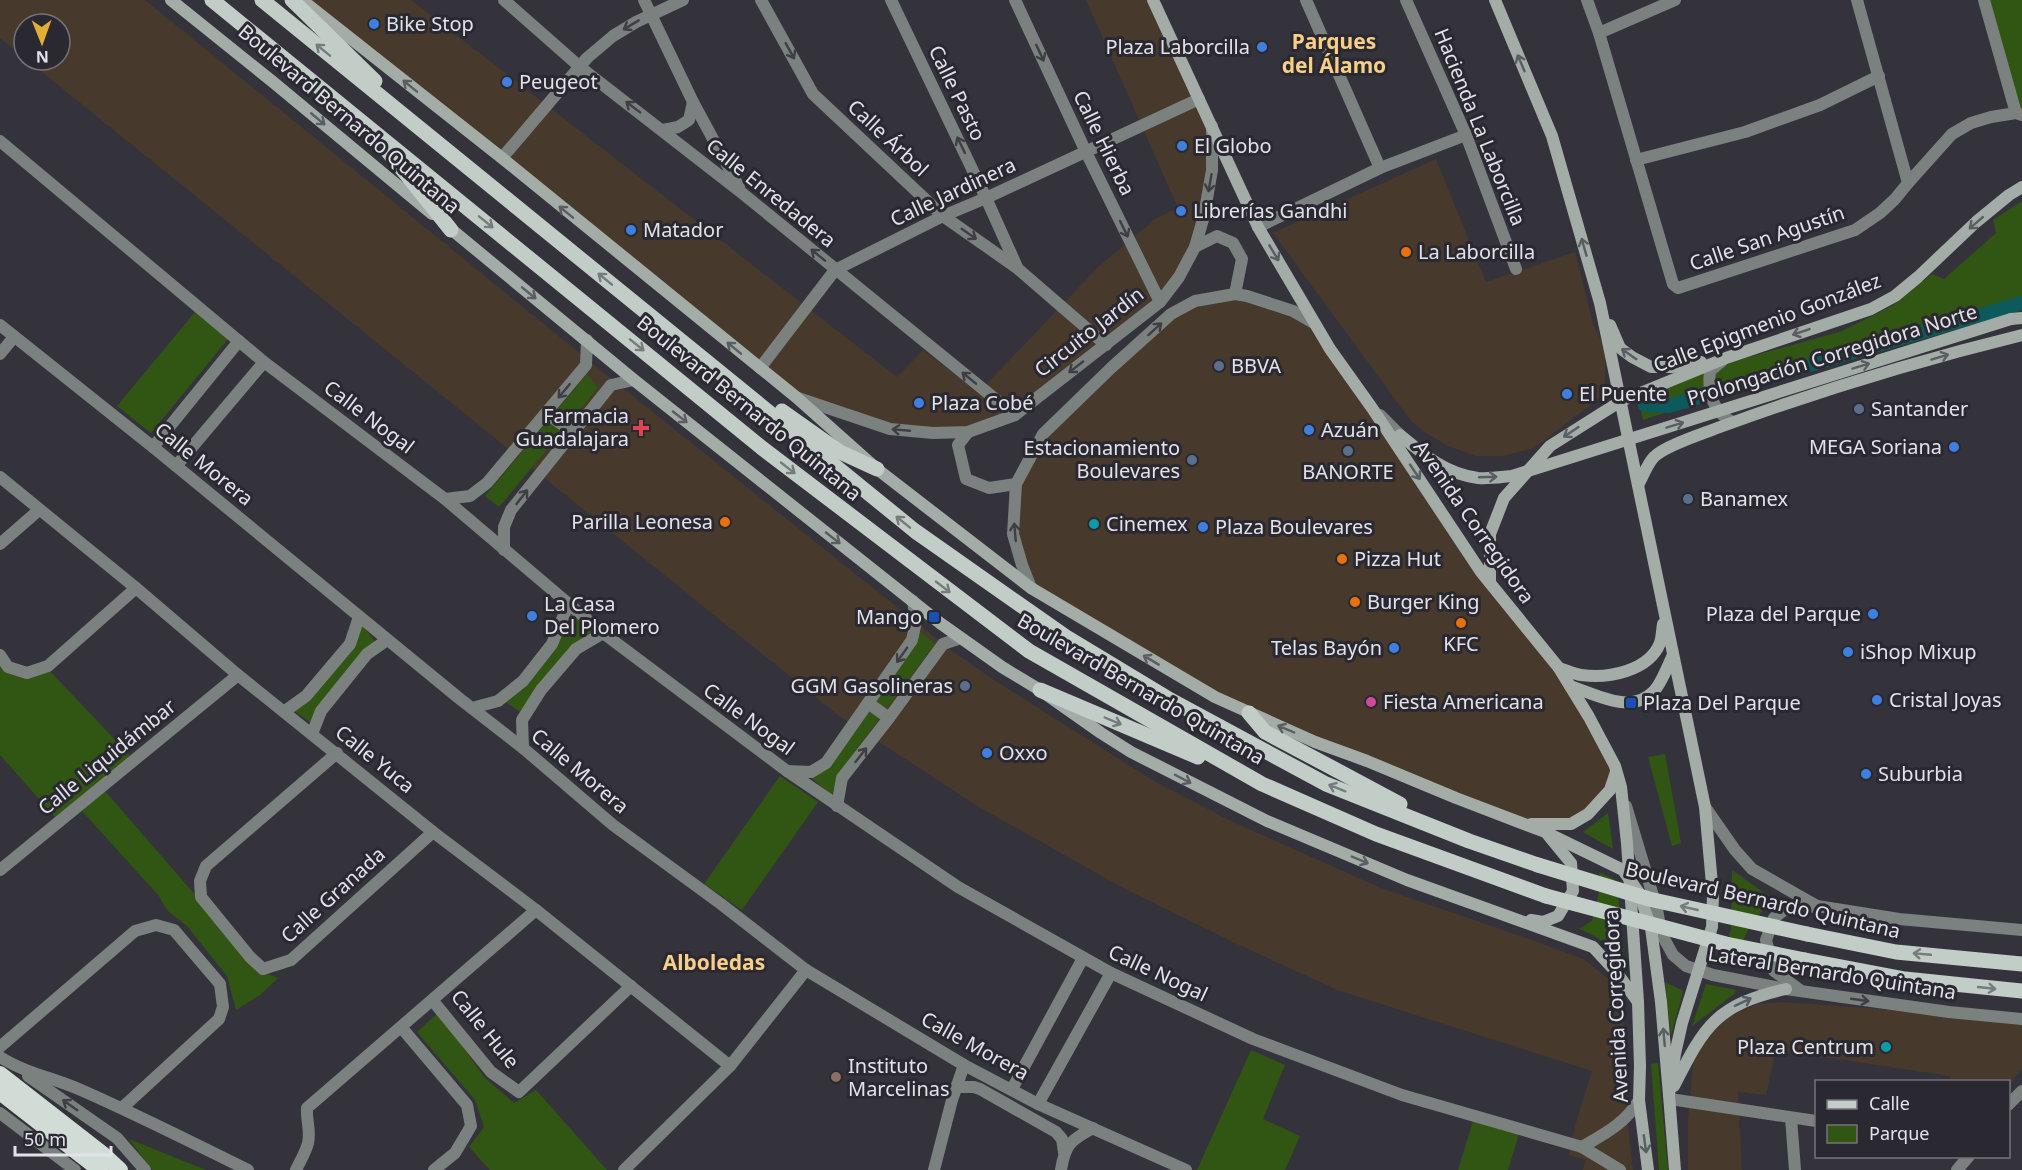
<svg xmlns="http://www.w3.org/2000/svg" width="2022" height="1170" font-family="'Noto Sans',sans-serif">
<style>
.commercial{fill:#47392b}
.green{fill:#315513}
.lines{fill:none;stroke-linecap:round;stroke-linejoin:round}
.canal{stroke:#0c5a5b;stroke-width:14}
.minor{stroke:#7b817e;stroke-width:12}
.tertiary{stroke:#7b817e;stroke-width:12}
.secondary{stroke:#a3aca7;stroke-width:12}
.primary{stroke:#c2cdc7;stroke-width:15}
.trunk{stroke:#d0dcd5;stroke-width:16}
.secondary-bridge{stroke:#a3aca7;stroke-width:12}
.primary-bridge{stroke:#c2cdc7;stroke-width:15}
.oneway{stroke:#3e3f45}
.oneway2{stroke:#767b7c}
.oneway3{stroke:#5a5d61}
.shop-dot{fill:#3f7fe0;stroke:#2a2932;stroke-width:2}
.food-dot{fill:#e8710a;stroke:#2a2932;stroke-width:2}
.service-dot{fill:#5c6f8a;stroke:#2a2932;stroke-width:2}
.health-dot{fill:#e0444e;stroke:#2a2932;stroke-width:2}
.culture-dot{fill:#0f9aa8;stroke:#2a2932;stroke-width:2}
.transit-dot{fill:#1a4fb4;stroke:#2a2932;stroke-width:2}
.hotel-dot{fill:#d1479c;stroke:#2a2932;stroke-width:2}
.education-dot{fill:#8d6e63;stroke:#2a2932;stroke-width:2}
.labels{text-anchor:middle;stroke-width:6;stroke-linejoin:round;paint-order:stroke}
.poi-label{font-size:20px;fill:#e3e2e8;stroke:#2a2932;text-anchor:start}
.street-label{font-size:20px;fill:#e3e2e8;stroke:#2a2932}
.neighbourhood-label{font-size:21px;font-weight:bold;fill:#f7cf88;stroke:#2a2932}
</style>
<rect width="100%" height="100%" fill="#34333c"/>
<g class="commercial">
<polygon points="0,0 145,0 614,381 952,651 994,680 1154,781 1231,821 1381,888 1535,941 1585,960 1610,980 1623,1006 1626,1108 1633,1170 1583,1170 1585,1160 1569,1155 1575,1126 1592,1071 1337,990 1235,943 1125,889 979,807 839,716 27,60 60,60 60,24 24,24 24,57 0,38"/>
<polygon points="302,0 411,0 897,377 923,350 979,392 1098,267 1157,218 1178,208 1086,0 1153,0 1212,125 1212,170 1195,247 1160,302 1015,415 968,432 890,429 796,397"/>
<polygon points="1436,159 1486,282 1575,252 1593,324 1605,349 1605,394 1534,448 1503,456 1475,456 1446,445 1423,431 1411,421 1273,233"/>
<polygon points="1235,294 1314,323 1430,494 1559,668 1615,766 1610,790 1571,824 1523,824 1249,713 1031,588 1019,556 1016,484 1043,434 1171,314"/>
<polygon points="1783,1002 2022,1019 2022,1069 2009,1085 2008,1082 1950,1081 1950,1076 1776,1050 1766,1095 1738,1092 1742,1170 1688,1170 1688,1118 1694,1055 1703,1040 1727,1017 1758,1004"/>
</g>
<g class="green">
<polygon points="1984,0 2022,0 2022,115"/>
<polygon points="2022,201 2022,303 1840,354 1643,420 1638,397 1742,359 1842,331 1892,306 1932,274 1944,279 1996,233 1993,220"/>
<polygon points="195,312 228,339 151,433 117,406"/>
<polygon points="587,374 598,388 499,507 485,496"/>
<polygon points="569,612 594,633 520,712 504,701 526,684 553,653"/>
<polygon points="361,624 375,641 359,655 310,722 293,710 304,705 355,645"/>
<polygon points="917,629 935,644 839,773 832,795 811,778 868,711"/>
<polygon points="0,658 8,668 49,670 138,764 105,791 262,972 278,978 260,995 236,1010 227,976 187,926 169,912 163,904 159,896 82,811 63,826 0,755"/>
<polygon points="1665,754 1681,843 1672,846 1648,757"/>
<polygon points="780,776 818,802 742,910 704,884"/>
<polygon points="1608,813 1613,849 1583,832"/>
<polygon points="1732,870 1763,892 1774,898 1751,923 1744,939 1747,969 1720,961 1731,929"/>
<path d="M1599 872 1614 879 1618 890 1624 962C1612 946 1597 936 1579 929L1592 921 1601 883Z"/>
<polygon points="1665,982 1683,991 1671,1036"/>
<polygon points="1706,984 1736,990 1734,994 1692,1026"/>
<polygon points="439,1012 484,1077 514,1103 536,1090 607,1170 490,1170 469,1147 484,1127 475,1100 417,1032"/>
<polygon points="1251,1050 1285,1065 1263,1119 1300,1136 1285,1170 1197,1170"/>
<polygon points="1658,1063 1668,1170 1659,1170 1651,1064"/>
<polygon points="1473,1121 1519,1134 1508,1170 1458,1170"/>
<polygon points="129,1139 206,1170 152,1170"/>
</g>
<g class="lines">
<polyline class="canal" points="1645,405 1669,406 2022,303"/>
<g class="minor">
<polyline points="504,0 580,67 742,193 1015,415"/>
<polyline points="644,0 693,102 739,187"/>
<polyline points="761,0 813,94 943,216 1017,268 1106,345"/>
<polyline points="891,0 986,198 1017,267"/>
<polyline points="1015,0 1086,152 1160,302"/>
<polyline points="1306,0 1380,168"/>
<polyline points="1406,0 1466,135 1516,269"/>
<polyline points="1587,0 1599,33 1673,284 1678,288 1855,230 1880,213 1895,199 1908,183 1952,134 1971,123 1991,117 2016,113 2022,115"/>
<polyline points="1857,0 1908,183"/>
<polyline points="1984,0 2016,113"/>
<polyline points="1599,33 1675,0"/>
<polyline points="663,130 678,127 689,120 693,102"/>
<polyline points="0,141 264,362 445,499 603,633 787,771 958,887 1111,973 1253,1039 1402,1095 1582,1147 1620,1170"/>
<polyline points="502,158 587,58 613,36 636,22 683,0"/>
<polyline points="1636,160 1745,132 1820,105 1879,76"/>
<polyline points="1258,227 1380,168 1466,135"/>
<polyline points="0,325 153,447 460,699 523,748 613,825 721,904 806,970 964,1065 1038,1104 1186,1170"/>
<polyline points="0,354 14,337"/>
<polyline points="760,368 835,270 943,216 986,198 1199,99"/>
<polyline points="546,413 573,432"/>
<polyline points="153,447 239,341"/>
<polyline points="176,466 264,362"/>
<polyline points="0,477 136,588 238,675 433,832 536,910 730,1066"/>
<polyline points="445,499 470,496 487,483 586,365 587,340"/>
<polyline points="0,544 39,510"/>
<polyline points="504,550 504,527 511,510 611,385 634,380"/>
<polyline points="0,655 8,667 27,673 48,666 136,588"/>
<polyline points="868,703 889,718"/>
<polyline points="472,708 498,701 523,681 552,644 568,605"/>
<polyline points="285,711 306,696 350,644 359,617"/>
<polyline points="312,734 321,711 367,654 387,640"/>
<polyline points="523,748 522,720 541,690 576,649 603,633"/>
<polyline points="337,753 206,866 200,881 201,897 250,957 263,969 291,960 433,832"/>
<polyline points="787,771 811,772 826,763 912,640 916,622 913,601"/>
<polyline points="837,806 842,778 889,718 943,644 961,638"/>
<polyline points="0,870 238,675"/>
<polyline points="433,1001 491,1072 519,1092 631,986"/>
<polyline points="401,1027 467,1105 471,1126 455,1153 434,1170"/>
<polyline points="0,1047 135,931 156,925 174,930 220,984 223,1007 219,1019 122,1108"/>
<polyline points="956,1087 974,1087 980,1089 1056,1132 1062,1139 1064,1152"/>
<polyline points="1012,1089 1083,958"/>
<polyline points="1670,1099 1816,1121"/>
<polyline points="1038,1104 1111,973"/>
<polyline points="2008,1105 2022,1091"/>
<polyline points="1791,1118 1795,1170"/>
<path d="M1582 1147C1604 1134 1626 1123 1639 1100"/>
<path d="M296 1170C300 1161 306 1152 308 1143 311 1131 306 1120 307 1108L536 910"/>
<polyline points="624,1170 730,1066 806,970"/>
<polyline points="934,1170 952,1100 964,1065"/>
<path d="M1061 1170C1065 1144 1071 1140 1093 1128"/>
<polyline points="1957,1170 1969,1156"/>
</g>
<g class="tertiary">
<polyline points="1195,247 1217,236 1233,243 1242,259 1235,294"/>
<path d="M1722 361 1710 371C1707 394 1713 411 1732 422"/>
<polyline points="798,398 890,429 933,433 968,432 1015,415 1160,302 1179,277 1195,247 1204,216 1212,170 1212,126"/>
<polyline points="1380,415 1400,435"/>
<polyline points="968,432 958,445 966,479 989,488 1016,484"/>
<polyline points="1031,588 1022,565 1013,534 1016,484 1043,434 1111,368 1171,314 1195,301 1235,294 1247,296 1293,311 1314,323"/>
<polyline points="1626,806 1657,909 1661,933 1673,955 1686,966 1713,975 1786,989 1949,1012 2022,1019"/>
<polyline points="1705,807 1735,850 1752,869 1817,906 1899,919 2022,930"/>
<polyline points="1800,990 1774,971 1766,940 1774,918 1784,910 1817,906"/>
<path d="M0 1057C25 1073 54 1078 81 1090 138 1115 193 1143 248 1170"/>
<polyline points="28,1076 117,1138 145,1170"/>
<polyline points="0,1113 75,1170"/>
</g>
<g class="secondary">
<polyline points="171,0 273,82 432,214"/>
<polyline points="302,0 502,158 796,397 877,469 1031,588 1215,697 1315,742 1367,761 1456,798 1545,832 1623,870 1639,893 1651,928 1661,1002 1669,1095"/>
<polyline points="1153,0 1258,227 1330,349 1372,408 1481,572 1559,668 1589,717 1615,766 1621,787 1627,843 1638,1002 1640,1066 1639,1100 1648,1170"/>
<polyline points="1495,0 1552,136 1600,303 1705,807 1713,895 1712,927 1682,1023 1675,1054 1669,1095 1675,1170"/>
<polyline points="446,225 634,380 940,623 1002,667 1040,690 1101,733 1131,752 1267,821 1407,880 1593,947 1617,973 1638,1002"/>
<polyline points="2011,319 2022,318"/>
<polyline points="1610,325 1620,348 1632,357 1651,367 1672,367 1701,362"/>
<path d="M1638 485C1643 477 1647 464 1654 457 1664 446 1704 433 1720 427 1818 391 1920 360 2022 335"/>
<polyline points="1490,583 1490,534 1504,498 1550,446 1621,401 1726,358 1871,309 1895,296 1918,277 1976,222 2009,195 2022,187"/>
<path d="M1559 668C1566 670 1574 674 1581 675 1608 679 1649 671 1660 643 1662 637 1662 630 1663 624"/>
<path d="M1570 686C1595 694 1631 715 1653 692 1661 685 1668 665 1673 655"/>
<polyline points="1531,824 1571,824 1588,814 1610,790 1616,772"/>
<polyline points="1531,920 1543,922 1558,916 1573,891 1571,863 1548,835"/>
<path d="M1674 1086C1705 1025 1716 1005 1786 989"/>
</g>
<g class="primary">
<polyline points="212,0 762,448 1029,651 1262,784 1376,834 1546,896"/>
<polyline points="262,0 915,531 1066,637 1167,698 1326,784 1469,841 1538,865"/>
<polyline points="292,0 375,81"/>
<polyline points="386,149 451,230"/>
<polyline points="782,411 840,452 877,469"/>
<polyline points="1040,690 1198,757"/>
<polyline points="1249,713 1265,732 1400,804"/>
<polyline points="1807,934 1896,952 2022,964"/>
<polyline points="1805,960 1905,979 2022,991"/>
</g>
<g class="trunk">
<polyline points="0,1074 104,1155 120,1170"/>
<polyline points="0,1092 100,1170"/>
</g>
<path class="secondary-bridge" d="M1400 435C1424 455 1446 474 1478 478 1489 479 1501 477 1512 476L2011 319"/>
<g class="primary-bridge">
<polyline points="1538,865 1649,899 1807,934"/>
<polyline points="1546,896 1726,944 1805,960"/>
</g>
</g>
<defs><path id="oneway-shaft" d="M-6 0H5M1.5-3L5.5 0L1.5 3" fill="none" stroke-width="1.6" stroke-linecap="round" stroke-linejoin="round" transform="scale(1.5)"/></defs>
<g class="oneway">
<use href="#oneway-shaft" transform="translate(631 25) rotate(149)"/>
<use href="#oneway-shaft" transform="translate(790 51) rotate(61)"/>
<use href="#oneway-shaft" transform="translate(1040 53) rotate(65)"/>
<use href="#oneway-shaft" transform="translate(633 107) rotate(-143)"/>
<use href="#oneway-shaft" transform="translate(961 145) rotate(-116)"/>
<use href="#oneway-shaft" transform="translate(1210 183) rotate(100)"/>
<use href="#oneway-shaft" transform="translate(1124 229) rotate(64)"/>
<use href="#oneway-shaft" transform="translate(969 234) rotate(35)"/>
<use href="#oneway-shaft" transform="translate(818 255) rotate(-141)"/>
<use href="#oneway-shaft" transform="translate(1155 329) rotate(-42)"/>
<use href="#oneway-shaft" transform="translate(1076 367) rotate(142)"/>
<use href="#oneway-shaft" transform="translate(969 378) rotate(-141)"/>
<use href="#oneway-shaft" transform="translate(564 391) rotate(130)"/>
<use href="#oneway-shaft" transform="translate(901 430) rotate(-175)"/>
<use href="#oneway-shaft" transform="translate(522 497) rotate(-52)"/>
<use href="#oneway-shaft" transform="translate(1015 532) rotate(-95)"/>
<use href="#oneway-shaft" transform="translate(902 655) rotate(125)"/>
<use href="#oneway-shaft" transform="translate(861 755) rotate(-52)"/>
<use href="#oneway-shaft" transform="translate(1860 1000) rotate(8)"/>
<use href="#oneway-shaft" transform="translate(70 1105) rotate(-145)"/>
</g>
<g class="oneway2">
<use href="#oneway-shaft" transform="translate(323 50) rotate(-141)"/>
<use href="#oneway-shaft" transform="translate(486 222) rotate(39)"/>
<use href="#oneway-shaft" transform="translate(605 279) rotate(-141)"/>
<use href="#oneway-shaft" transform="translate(637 345) rotate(39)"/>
<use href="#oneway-shaft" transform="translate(788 468) rotate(38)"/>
<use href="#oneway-shaft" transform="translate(903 522) rotate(-141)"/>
<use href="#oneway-shaft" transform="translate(943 587) rotate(38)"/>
<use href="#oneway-shaft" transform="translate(1113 721) rotate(23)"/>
<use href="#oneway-shaft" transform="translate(1337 788) rotate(-158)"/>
<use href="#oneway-shaft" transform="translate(1689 908) rotate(-167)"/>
<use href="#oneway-shaft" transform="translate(1922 954) rotate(-175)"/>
<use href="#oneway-shaft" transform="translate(1987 988) rotate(6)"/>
</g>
<g class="oneway3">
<use href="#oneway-shaft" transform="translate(1521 63) rotate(-113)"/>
<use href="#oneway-shaft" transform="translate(410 86) rotate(-141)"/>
<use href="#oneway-shaft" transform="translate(318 119) rotate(40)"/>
<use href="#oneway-shaft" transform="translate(566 212) rotate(-141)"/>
<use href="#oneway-shaft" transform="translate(1976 223) rotate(139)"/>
<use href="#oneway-shaft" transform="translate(1584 247) rotate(-106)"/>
<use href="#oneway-shaft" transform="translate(1274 253) rotate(59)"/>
<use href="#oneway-shaft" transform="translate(529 293) rotate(39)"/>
<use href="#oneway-shaft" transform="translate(1801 332) rotate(161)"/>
<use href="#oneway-shaft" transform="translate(734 348) rotate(-141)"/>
<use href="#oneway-shaft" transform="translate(1629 354) rotate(-145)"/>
<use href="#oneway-shaft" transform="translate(1940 357) rotate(-17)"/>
<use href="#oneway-shaft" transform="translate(1861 366) rotate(-17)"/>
<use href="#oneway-shaft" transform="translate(680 417) rotate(38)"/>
<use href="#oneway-shaft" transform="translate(1675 425) rotate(-17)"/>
<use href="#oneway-shaft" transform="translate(1571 432) rotate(146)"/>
<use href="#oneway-shaft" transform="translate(1415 472) rotate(56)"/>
<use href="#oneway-shaft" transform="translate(1488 477) rotate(-2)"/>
<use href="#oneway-shaft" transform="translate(833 538) rotate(38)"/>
<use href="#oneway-shaft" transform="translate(1151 660) rotate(-149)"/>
<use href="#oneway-shaft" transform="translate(1286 729) rotate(-157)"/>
<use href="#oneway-shaft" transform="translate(1183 779) rotate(28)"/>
<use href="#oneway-shaft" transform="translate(1360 860) rotate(23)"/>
<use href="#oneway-shaft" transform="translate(1743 1002) rotate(-25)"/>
<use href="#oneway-shaft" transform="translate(1664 1037) rotate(-95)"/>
<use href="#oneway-shaft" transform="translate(1645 1144) rotate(82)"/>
</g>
<g class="shop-dot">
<circle cx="374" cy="24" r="6"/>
<circle cx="1262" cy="47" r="6"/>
<circle cx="507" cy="82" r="6"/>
<circle cx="1182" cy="146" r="6"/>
<circle cx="1181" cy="211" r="6"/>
<circle cx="631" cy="230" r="6"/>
<circle cx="1567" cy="394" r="6"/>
<circle cx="919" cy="403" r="6"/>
<circle cx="1309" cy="430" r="6"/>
<circle cx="1954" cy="447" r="6"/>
<circle cx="1203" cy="527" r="6"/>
<circle cx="1873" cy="614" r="6"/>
<circle cx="532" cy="616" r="6"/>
<circle cx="1394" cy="648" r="6"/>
<circle cx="1848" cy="652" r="6"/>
<circle cx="1877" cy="700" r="6"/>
<circle cx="987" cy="753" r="6"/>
<circle cx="1866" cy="774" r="6"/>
</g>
<g class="food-dot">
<circle cx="1406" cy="252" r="6"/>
<circle cx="725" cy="522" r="6"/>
<circle cx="1342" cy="559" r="6"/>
<circle cx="1355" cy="602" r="6"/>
<circle cx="1461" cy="623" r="6"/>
</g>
<g class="service-dot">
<circle cx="1219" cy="366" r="6"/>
<circle cx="1859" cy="409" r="6"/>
<circle cx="1348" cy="451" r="6"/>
<circle cx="1192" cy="460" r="6"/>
<circle cx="1688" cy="499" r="6"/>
<circle cx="965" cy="686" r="6"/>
</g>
<path class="health-dot" d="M638 419h6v6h6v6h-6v6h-6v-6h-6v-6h6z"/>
<g class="culture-dot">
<circle cx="1094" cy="524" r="6"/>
<circle cx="1886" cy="1047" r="6"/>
</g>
<g class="transit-dot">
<rect x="928" y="611" width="12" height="12" rx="3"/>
<rect x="1625" y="697" width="12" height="12" rx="3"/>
</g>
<circle class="hotel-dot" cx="1371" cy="702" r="6"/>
<circle class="education-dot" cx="836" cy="1077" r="6"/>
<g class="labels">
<g class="poi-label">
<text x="386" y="31">Bike Stop</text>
<text x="1250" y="54" text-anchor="end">Plaza Laborcilla</text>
<text x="519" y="89">Peugeot</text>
<text x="1194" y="153">El Globo</text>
<text x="1193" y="218">Librerías Gandhi</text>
<text x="643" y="237">Matador</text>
<text x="1418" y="259">La Laborcilla</text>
<text x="1231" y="373">BBVA</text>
<text x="1579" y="401">El Puente</text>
<text x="931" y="410">Plaza Cobé</text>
<text x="1871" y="416">Santander</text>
<text x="629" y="423" text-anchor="end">Farmacia<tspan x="629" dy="23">Guadalajara</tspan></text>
<text x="1321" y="437">Azuán</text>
<text x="1942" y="454" text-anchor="end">MEGA Soriana</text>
<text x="1180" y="455" text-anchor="end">Estacionamiento<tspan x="1180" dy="23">Boulevares</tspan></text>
<text x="1348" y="479" text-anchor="middle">BANORTE</text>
<text x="1700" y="506">Banamex</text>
<text x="713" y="529" text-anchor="end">Parilla Leonesa</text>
<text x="1106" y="531">Cinemex</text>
<text x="1215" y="534">Plaza Boulevares</text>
<text x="1354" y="566">Pizza Hut</text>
<text x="1367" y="609">Burger King</text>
<text x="544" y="611">La Casa<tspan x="544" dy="23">Del Plomero</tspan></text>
<text x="1861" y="621" text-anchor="end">Plaza del Parque</text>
<text x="922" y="624" text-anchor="end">Mango</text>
<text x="1461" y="651" text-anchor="middle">KFC</text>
<text x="1382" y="655" text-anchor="end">Telas Bayón</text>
<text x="1860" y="659">iShop Mixup</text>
<text x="953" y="693" text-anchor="end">GGM Gasolineras</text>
<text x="1889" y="707">Cristal Joyas</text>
<text x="1383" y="709">Fiesta Americana</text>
<text x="1643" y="710">Plaza Del Parque</text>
<text x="999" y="760">Oxxo</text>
<text x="1878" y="781">Suburbia</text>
<text x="1874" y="1054" text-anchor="end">Plaza Centrum</text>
<text x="848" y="1073">Instituto<tspan x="848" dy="23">Marcelinas</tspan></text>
</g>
<g class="street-label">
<text transform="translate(957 93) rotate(64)" y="7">Calle Pasto</text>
<text transform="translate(349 119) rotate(40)" y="7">Boulevard Bernardo Quintana</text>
<text transform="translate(1480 127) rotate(68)" y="7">Hacienda La Laborcilla</text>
<text transform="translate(888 138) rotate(43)" y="7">Calle Árbol</text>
<text transform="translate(1104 143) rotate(64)" y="7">Calle Hierba</text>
<text transform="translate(953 192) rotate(-25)" y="7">Calle Jardinera</text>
<text transform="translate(771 193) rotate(39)" y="7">Calle Enredadera</text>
<text transform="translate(1767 238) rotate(-19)" y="7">Calle San Agustín</text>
<text transform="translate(1767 323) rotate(-21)" y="7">Calle Epigmenio González</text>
<text transform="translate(1089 332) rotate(-38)" y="7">Circuito Jardín</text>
<text transform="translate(1832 355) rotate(-17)" y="7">Prolongación Corregidora Norte</text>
<text transform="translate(749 408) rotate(39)" y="7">Boulevard Bernardo Quintana</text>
<text transform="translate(369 417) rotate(37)" y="7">Calle Nogal</text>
<text transform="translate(204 464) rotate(39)" y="7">Calle Morera</text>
<text transform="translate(1474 522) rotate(55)" y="7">Avenida Corregidora</text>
<text transform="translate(1141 689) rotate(30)" y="7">Boulevard Bernardo Quintana</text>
<text transform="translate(749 719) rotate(36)" y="7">Calle Nogal</text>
<text transform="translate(107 757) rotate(-39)" y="7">Calle Liquidámbar</text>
<text transform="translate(375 759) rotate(39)" y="7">Calle Yuca</text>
<text transform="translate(580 771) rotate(40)" y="7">Calle Morera</text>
<text transform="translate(333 895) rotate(-42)" y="7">Calle Granada</text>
<text transform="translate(1763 900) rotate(13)" y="7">Boulevard Bernardo Quintana</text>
<text transform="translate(1158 973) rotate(25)" y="7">Calle Nogal</text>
<text transform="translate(1832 973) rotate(9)" y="7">Lateral Bernardo Quintana</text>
<text transform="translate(1616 1006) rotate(-93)" y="7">Avenida Corregidora</text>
<text transform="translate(485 1029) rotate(51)" y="7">Calle Hule</text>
<text transform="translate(975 1046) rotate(29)" y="7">Calle Morera</text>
</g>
<g class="neighbourhood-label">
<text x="1334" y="49">Parques<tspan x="1334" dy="24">del Álamo</tspan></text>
<text x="714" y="970">Alboledas</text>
</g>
</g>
<rect x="1815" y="1080" width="195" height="78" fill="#2a2932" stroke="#74737b" stroke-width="1.5"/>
<rect x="1827" y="1100" width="30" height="9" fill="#c2cdc7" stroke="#74737b" stroke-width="1.5"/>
<text x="1869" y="1110" font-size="18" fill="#e3e2e8">Calle</text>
<rect x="1827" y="1125" width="30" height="18" fill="#315513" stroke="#74737b" stroke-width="1.5"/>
<text x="1869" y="1140" font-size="18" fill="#e3e2e8">Parque</text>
<g transform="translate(42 42) rotate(179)"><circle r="28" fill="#2a2932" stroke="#74737b" stroke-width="1.5"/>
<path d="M0-4.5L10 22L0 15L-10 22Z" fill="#e5ad35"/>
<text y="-9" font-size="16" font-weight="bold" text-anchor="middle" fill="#e3e2e8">N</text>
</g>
<path d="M15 1146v9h96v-9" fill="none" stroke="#e3e2e8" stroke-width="3"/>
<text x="24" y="1146" font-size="18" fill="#e3e2e8" stroke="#2a2932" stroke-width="4.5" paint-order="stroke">50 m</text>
</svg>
